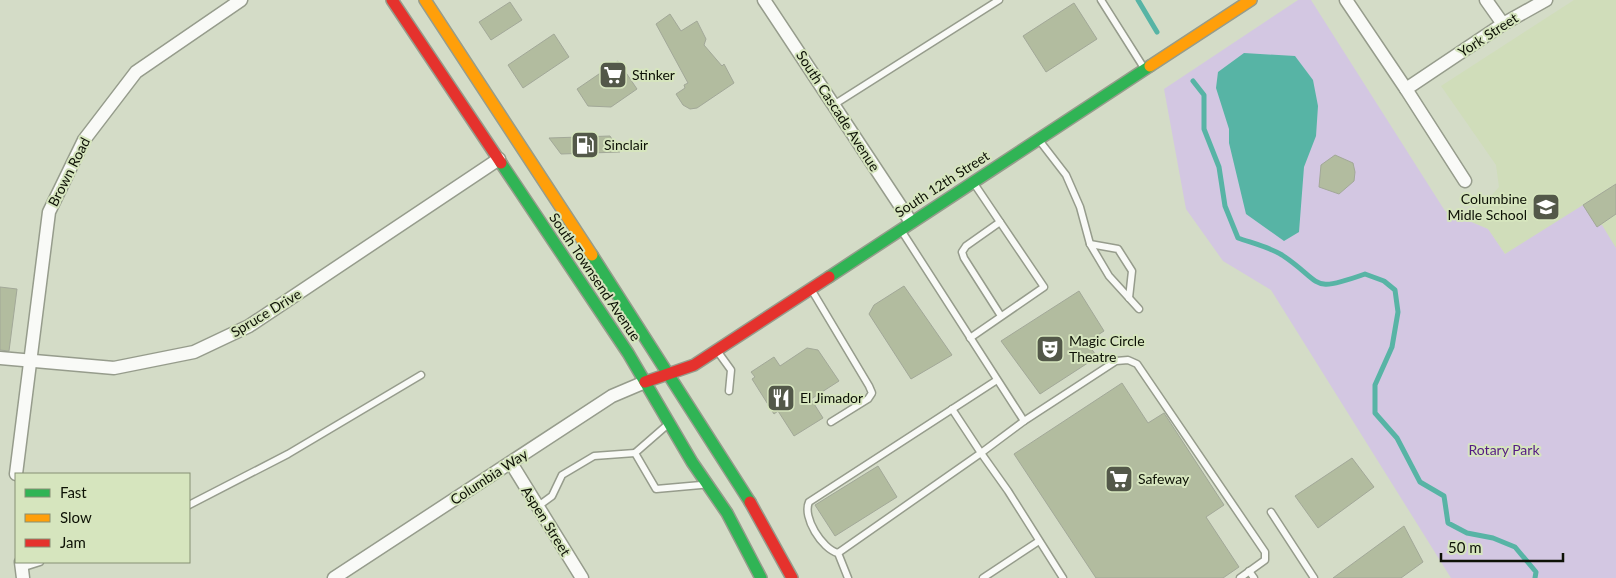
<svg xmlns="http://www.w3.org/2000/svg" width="1616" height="578" font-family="Lato,sans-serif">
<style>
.built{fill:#d0ddba}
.green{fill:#d3c7e2}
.water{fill:#57b4a5}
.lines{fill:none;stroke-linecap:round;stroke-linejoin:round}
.stream{stroke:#57b4a5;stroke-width:5}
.building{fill:#b2bc9f;stroke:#a2a898}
.lane-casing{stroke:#969c8c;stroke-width:9}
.street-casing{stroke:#969c8c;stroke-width:15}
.fast-casing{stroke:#969c8c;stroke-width:14}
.slow-casing{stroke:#969c8c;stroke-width:14}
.jam-casing{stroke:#969c8c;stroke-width:14}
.lane{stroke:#f9faf7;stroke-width:6}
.street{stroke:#f9faf7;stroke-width:12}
.fast{stroke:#30b455;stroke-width:11}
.slow{stroke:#ff9f0a;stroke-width:11}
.jam{stroke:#e5322d;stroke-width:11}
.labels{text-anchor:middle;stroke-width:4;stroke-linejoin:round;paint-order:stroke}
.street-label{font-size:14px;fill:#0d1105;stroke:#d6e5be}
.poi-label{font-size:14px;fill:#0d1105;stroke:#d6e5be;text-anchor:start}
.park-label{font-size:14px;fill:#541a83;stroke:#d6e5be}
</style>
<rect width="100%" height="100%" fill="#d4dcc7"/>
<polygon class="built" points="1574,0 1616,0 1616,416 1488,229 1445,211 1466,211 1484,204 1499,187 1496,165 1441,86"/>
<polygon class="green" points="1298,0 1311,0 1445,211 1488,229 1505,254 1583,205 1597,226 1602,225 1616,248 1616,578 1451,578 1271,290 1223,261 1186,209 1164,89"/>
<polygon class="water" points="1244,53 1295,56 1313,80 1318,106 1316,136 1304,167 1299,232 1284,241 1246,214 1229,143 1229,129 1216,88 1218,72"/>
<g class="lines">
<g class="stream">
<polyline points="1138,0 1157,32"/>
<path d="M1193 81 1204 95V129L1219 167 1225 206 1238 238C1252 243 1269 247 1282 255 1324 283 1309 294 1365 274L1384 281 1395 290 1398 312 1392 347 1375 385V413L1397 438 1420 482 1444 496 1448 523 1467 533 1493 538 1515 547 1536 572 1535 578"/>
</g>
</g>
<g class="building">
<polygon points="510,2 522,20 491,40 479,22"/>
<polygon points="1074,3 1097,39 1046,72 1023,36"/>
<polygon points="670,14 681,31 697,21 706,39 704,45 722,66 724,64 734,83 697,108 690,109 683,105 676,94 685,88 684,85 688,83 656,24"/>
<polygon points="554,34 569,57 523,88 508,65"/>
<polygon points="618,61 637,89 611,107 588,106 577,89"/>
<polygon points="610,136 620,152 561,154 549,138"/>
<polygon points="1335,155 1353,163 1355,172 1354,181 1339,194 1319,187 1321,165"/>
<polygon points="1616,184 1616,214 1597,227 1583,205"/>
<polygon points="904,286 952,355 911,379 869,314 874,305"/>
<polygon points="0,287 17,289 9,351 0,350"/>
<polygon points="1079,291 1104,331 1087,342 1097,357 1040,394 1001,341"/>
<polygon points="807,348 818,350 839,381 811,399 823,418 794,436 778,411 774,414 752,379 755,377 751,372 774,357 780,366"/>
<polygon points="1122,383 1148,423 1164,413 1224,505 1206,517 1239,567 1223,578 1096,578 1014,454"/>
<polygon points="1352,458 1374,487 1318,528 1295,496"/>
<polygon points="878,466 897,497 835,536 815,505"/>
<polygon points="1404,526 1423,562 1401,578 1333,578"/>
</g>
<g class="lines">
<defs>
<g id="lane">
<polyline points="1101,0 1144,68"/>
<polyline points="835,104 999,0"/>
<polyline points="1039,140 1066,175 1080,207 1090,244 1109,276 1139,309"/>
<polyline points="1000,222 966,246 962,252 964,258 1001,316"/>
<polyline points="901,230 1024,421"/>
<polyline points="1090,244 1118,249 1132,271 1129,298"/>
<polyline points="811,289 869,386 872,393 868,399 831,422"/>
<polyline points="970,338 1044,287 973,182"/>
<polyline points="718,352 731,370 729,391"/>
<polyline points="952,409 981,453 1024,421 1116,361 1128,360 1137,364 1265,552 1265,560 1240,578"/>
<polyline points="666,426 635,453 656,489 701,485"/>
<polyline points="189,505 288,454 421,375"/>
<polyline points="537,507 552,496 562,475 594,456 635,453"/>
<polyline points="1271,512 1314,578"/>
<path d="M838 553C822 549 802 517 809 502L997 380"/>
<polyline points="21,568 40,562"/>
<polyline points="1249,571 1254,578"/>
<polyline points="848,578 838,553 981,453 1008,491 1063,578"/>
<polyline points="983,578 1039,541"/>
</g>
<g id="street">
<polyline points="764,0 911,222"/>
<polyline points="1346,0 1406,89 1503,24 1546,0"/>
<polyline points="1486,0 1503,24"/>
<polyline points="1406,89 1465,181"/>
<polyline points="0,358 114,368 194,352 249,326 499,159"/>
<polyline points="511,463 582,578"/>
<polyline points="16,474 49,212 84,140 136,72 241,0"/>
<polyline points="21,562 23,578"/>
<polyline points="334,578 612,396 645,382"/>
</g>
<g id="fast">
<polyline points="501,163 628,353 692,462 727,513 761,578"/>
<polyline points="592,255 750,502"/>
<polyline points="829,277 1150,66"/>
</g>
<g id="slow">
<polyline points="425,0 592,255"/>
<polyline points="1150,66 1251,0"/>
</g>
<g id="jam">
<polyline points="392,0 501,163"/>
<polyline points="645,382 694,365 829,277"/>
<polyline points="750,502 792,578"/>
</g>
</defs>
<use href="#lane" class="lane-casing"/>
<use href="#street" class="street-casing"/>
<use href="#fast" class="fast-casing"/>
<use href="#slow" class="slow-casing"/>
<use href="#jam" class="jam-casing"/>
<use href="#lane" class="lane"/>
<use href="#street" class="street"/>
<use href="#fast" class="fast"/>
<use href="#slow" class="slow"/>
<use href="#jam" class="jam"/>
</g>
<defs>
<symbol id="supermarket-square" viewBox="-11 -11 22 22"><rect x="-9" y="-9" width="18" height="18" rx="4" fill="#535849" stroke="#d6e5be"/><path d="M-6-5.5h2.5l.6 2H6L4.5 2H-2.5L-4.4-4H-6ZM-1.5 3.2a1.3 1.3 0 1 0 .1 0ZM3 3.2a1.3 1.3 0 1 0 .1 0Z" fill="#fff"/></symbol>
<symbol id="fuel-square" viewBox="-11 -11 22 22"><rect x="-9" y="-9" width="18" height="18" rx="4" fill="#535849" stroke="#d6e5be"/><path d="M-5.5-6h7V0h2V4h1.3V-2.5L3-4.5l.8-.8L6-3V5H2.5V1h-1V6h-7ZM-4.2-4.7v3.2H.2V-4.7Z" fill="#fff"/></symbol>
<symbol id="school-square" viewBox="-11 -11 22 22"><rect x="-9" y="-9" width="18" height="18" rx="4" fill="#535849" stroke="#d6e5be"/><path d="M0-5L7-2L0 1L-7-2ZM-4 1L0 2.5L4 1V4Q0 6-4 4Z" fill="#fff"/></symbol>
<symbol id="theatre-square" viewBox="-11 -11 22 22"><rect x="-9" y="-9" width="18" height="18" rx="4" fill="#535849" stroke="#d6e5be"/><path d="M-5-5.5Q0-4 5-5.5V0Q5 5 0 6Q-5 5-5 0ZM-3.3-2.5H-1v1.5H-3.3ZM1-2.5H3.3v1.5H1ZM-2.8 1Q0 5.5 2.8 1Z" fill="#fff"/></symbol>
<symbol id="restaurant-square" viewBox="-11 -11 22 22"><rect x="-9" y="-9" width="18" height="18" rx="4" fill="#535849" stroke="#d6e5be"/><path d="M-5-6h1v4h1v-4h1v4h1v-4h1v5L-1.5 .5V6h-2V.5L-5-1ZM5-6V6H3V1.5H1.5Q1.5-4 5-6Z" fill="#fff"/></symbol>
</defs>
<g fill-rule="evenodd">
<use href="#supermarket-square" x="597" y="59" width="32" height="32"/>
<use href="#fuel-square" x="569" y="129" width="32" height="32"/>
<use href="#school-square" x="1530" y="191" width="32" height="32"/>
<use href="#theatre-square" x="1034" y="333" width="32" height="32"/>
<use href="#restaurant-square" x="765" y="382" width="32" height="32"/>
<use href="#supermarket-square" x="1103" y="463" width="32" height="32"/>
</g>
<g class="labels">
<g class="street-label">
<text transform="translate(1488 35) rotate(-33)" y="5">York Street</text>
<text transform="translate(838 111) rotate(57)" y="5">South Cascade Avenue</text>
<text transform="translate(69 172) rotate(-63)" y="5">Brown Road</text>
<text transform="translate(942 184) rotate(-33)" y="5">South 12th Street</text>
<text transform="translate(595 277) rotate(56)" y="5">South Townsend Avenue</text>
<text transform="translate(266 313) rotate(-31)" y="5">Spruce Drive</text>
<text transform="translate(489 477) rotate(-33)" y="5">Columbia Way</text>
<text transform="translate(546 521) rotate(58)" y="5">Aspen Street</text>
</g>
<g class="poi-label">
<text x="632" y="80">Stinker</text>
<text x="604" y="150">Sinclair</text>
<text x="1527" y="204" text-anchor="end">Columbine<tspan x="1527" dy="16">Midle School</tspan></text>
<text x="1069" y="346">Magic Circle<tspan x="1069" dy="16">Theatre</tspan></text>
<text x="800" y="403">El Jimador</text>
<text x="1138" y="484">Safeway</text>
</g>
<g class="park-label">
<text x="1504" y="455">Rotary Park</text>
</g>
</g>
<rect x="15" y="473" width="175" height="90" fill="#d6e5be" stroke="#869074"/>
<rect x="25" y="489" width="25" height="8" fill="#30b455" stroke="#869074"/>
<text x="60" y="498" font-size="15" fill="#0d1105">Fast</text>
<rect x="25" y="514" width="25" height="8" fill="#ff9f0a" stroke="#869074"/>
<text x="60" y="523" font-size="15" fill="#0d1105">Slow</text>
<rect x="25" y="539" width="25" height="8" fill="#e5322d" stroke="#869074"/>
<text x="60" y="548" font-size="15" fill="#0d1105">Jam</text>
<path d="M1441 553v8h122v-8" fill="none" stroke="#0d1105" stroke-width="2.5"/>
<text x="1448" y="553" font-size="15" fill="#0d1105" stroke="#d6e5be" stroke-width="4" paint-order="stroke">50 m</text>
</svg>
